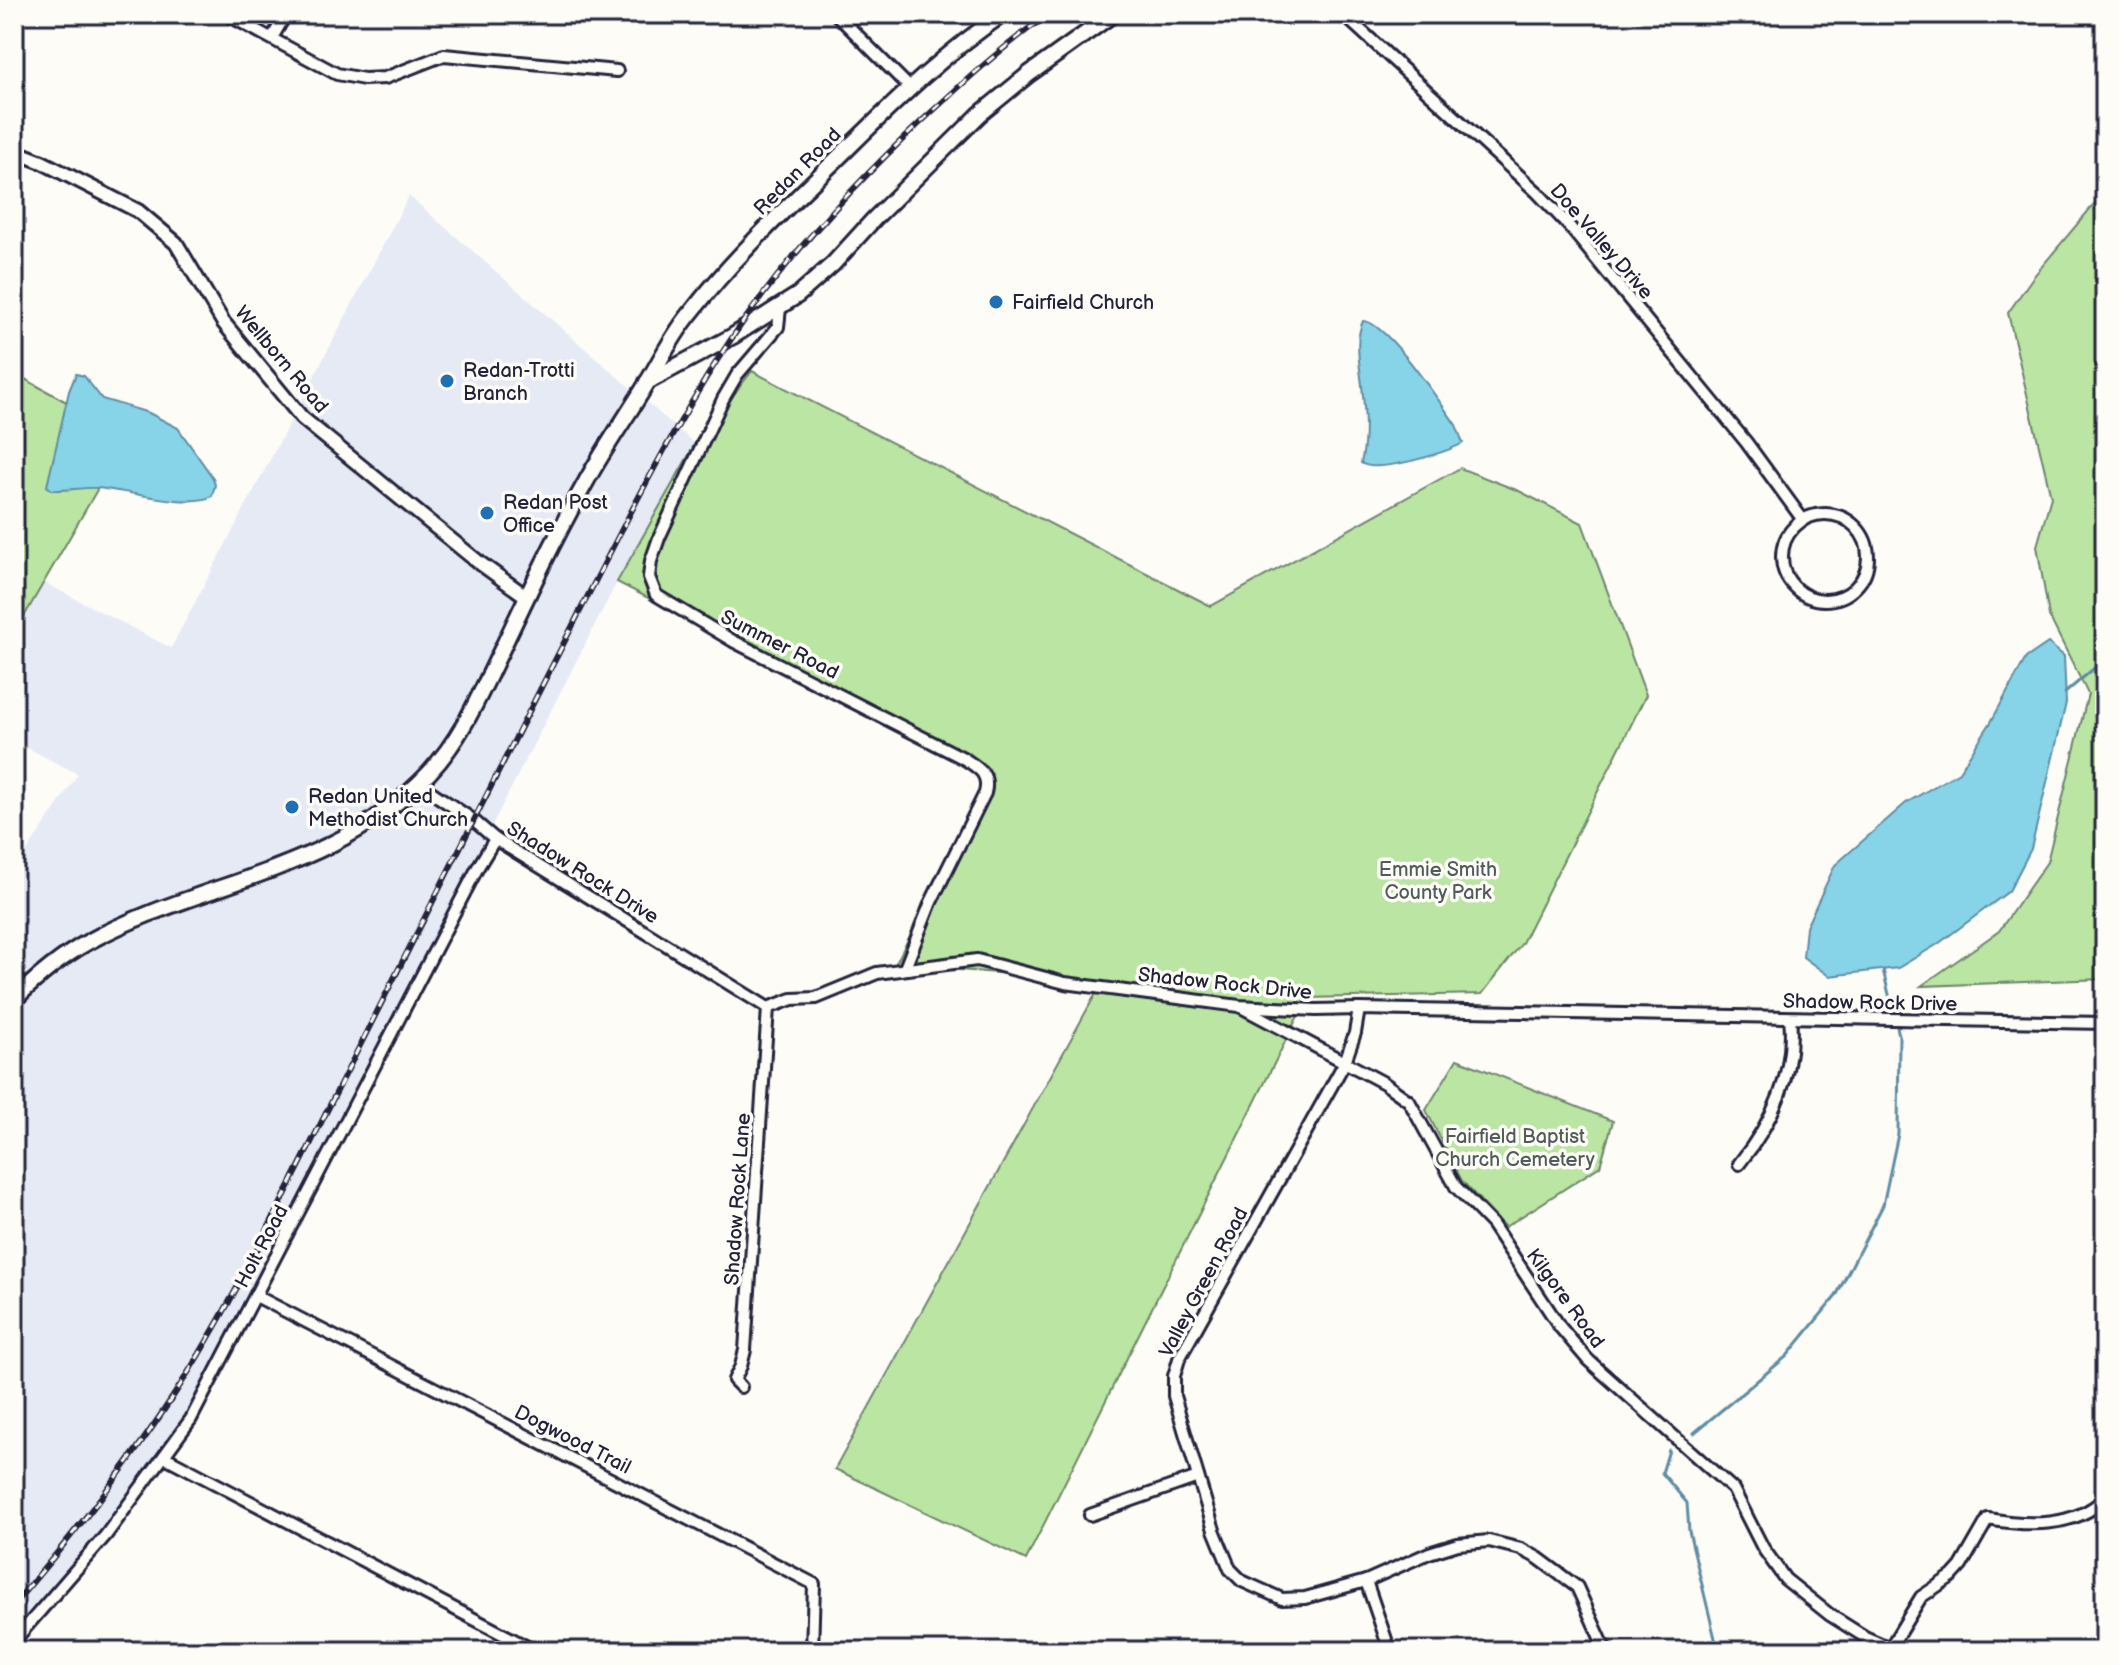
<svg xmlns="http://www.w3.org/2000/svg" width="2119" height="1665" font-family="'Balsamiq Sans',sans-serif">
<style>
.built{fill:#e6eaf5}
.green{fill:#bbe5a2;stroke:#6e846e;stroke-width:2}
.water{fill:#87d3e7;stroke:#5f8ca2;stroke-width:2}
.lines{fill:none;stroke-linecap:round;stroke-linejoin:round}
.stream{stroke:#5f8ca2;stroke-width:3}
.minor-casing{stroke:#22223b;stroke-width:16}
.tertiary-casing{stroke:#22223b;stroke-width:18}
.secondary-casing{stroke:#22223b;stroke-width:20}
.minor{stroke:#fdfcf7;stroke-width:10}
.tertiary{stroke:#fdfcf7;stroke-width:12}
.secondary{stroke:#fdfcf7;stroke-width:14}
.rail-casing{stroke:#22223b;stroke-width:6}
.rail{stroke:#fdfcf7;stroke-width:3;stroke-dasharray:9;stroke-linecap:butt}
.poi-dot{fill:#1f6fb2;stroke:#fdfcf7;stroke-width:3}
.labels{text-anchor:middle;stroke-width:7;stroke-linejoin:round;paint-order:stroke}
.street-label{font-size:20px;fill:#22223b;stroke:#fdfcf7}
.poi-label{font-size:20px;fill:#22223b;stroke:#fdfcf7;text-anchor:start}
.park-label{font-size:20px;fill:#505c5a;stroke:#fdfcf7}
</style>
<rect width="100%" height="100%" fill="#fdfcf7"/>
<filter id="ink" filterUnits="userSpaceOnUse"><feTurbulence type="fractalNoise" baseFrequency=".0125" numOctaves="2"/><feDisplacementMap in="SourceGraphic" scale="16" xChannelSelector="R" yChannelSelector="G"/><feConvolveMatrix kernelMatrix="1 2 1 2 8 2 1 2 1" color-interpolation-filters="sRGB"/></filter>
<g filter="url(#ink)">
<polygon class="built" points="409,196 695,444 617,582 187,1419 76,1570 14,1641 14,871 78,774 14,741 14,634 43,582 171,648"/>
<g class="green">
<polygon points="2105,191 2105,979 1921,986 1999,931 2047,862 2088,694 2049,616 2037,546 2051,497 2008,313 2033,277"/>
<polygon points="752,371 1211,606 1460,468 1519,491 1582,523 1646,695 1522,943 1482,994 1307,998 1026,1560 835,1469 1100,986 1038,976 895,965 992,774 617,582 695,444"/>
<polygon points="14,373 128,436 14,634"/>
<polygon points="1457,1059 1613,1121 1600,1166 1505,1227 1462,1181 1426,1110"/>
</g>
<g class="water">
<path d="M1363 321C1386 321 1441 404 1456 425L1463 443C1447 453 1376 474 1361 463 1367 438 1365 412 1362 386 1360 365 1354 341 1363 321Z"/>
<path d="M76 374 84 376 102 399 149 413 178 428 213 478 215 485 212 496C190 509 124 490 97 488 82 487 67 491 52 490L47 486 69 391Z"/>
<polygon points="2048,643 2064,656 2066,703 2031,849 2009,891 1938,944 1898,968 1829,976 1803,957 1806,927 1835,865 1906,803 1959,772 1991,722 2026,658"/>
</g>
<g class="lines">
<g class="stream">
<polyline points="2065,693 2105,659"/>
<polyline points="1694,1433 1787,1356 1836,1296 1883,1205 1898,1134 1899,1035 1883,970"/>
<polyline points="1669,1450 1662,1473 1687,1503 1689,1531 1718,1651"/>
</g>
<defs>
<g id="minor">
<polyline points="226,14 337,74 364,79 385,78 444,55 617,71"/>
<polyline points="836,14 910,88"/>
<polyline points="1343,14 1537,192 1569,226 1746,442 1803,520"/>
<polyline points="272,38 286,14"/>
<path d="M780 308 778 327 737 375 723 399 659 538 651 561 649 577 656 595 733 641 963 758C978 768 990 773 985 793L931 902 905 968"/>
<circle cx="1825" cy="557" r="43"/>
<polyline points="418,783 473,820 495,839 768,1008 792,999 816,998 877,973 977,960 1065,983 1239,1006 1316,1010 1359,1009 2105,1023"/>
<polyline points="1241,1007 1384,1083 1409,1101 1456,1187 1492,1224 1560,1327 1588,1360 1733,1489 1763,1548 1785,1579 1830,1615 1865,1637 1897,1651"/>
<polyline points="1359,1009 1355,1033 1345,1062 1179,1359 1174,1376 1174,1396 1214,1530 1230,1569 1242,1581 1282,1599 1305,1598 1366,1581 1429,1553 1458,1544 1489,1541 1521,1549 1538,1558 1577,1587 1606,1651"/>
<path d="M1739 1164C1772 1123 1796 1072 1790 1018"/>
<polyline points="256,1296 814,1584 812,1651"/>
<polyline points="741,1387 734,1380 741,1366 745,1350 768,1008"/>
<polyline points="165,1457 535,1651"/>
<polyline points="1090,1515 1198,1477"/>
<polyline points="1366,1581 1390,1651"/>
<polyline points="14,1641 106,1535 191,1419 478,867 495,839"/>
<path d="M1890 1648 1921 1597 1952 1576 1961 1566 1988 1519C2028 1526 2075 1528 2105 1498"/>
</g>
<polyline id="tertiary" points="14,151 42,162 138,211 176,243 223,322 302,418 477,561 527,597"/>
<g id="secondary">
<polyline points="647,382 733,336 798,295 833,264 874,219 980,114 1029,74 1113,14"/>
<path d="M14 1000C36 978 61 957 88 942 202 880 335 873 429 773 462 738 481 692 502 649 529 592 556 535 587 480 604 449 625 419 644 388 659 363 671 337 690 314 737 253 795 200 850 146 898 99 946 52 1003 14"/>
</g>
</defs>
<use href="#minor" class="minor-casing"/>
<use href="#tertiary" class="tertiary-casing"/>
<use href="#secondary" class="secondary-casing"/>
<use href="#minor" class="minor"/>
<use href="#tertiary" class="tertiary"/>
<use href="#secondary" class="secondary"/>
<defs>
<path id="rail" d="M14 1604C71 1538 124 1471 172 1398 235 1301 284 1196 336 1093 408 950 480 807 553 664 606 561 656 457 718 359 775 270 847 191 924 119 964 82 1004 45 1049 14"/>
</defs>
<use href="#rail" class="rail-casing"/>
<use href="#rail" class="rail"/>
</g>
</g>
<g class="poi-dot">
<circle cx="996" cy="302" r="8"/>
<circle cx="447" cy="381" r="8"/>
<circle cx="487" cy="513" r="8"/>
<circle cx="292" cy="807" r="8"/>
</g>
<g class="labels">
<g class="street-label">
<text transform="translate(797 171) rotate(-45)" y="7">Redan Road</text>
<text transform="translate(1602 241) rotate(49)" y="7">Doe Valley Drive</text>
<text transform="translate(282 359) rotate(50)" y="7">Wellborn Road</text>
<text transform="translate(780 644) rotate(27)" y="7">Summer Road</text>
<text transform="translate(583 872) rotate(32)" y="7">Shadow Rock Drive</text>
<text transform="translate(1225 983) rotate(6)" y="7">Shadow Rock Drive</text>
<text transform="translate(1870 1002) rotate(1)" y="7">Shadow Rock Drive</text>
<text transform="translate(737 1199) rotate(-86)" y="7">Shadow Rock Lane</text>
<text transform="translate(261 1246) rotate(-62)" y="7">Holt Road</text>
<text transform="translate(1203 1282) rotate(-62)" y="7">Valley Green Road</text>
<text transform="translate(1566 1298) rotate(54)" y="7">Kilgore Road</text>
<text transform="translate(573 1439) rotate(27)" y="7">Dogwood Trail</text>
</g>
<g class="poi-label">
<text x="1012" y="309">Fairfield Church</text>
<text x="463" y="377">Redan-Trotti<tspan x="463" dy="23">Branch</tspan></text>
<text x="503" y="509">Redan Post<tspan x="503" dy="23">Office</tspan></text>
<text x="308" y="803">Redan United<tspan x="308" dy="23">Methodist Church</tspan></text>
</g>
<g class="park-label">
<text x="1438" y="876">Emmie Smith<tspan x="1438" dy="23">County Park</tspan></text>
<text x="1515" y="1143">Fairfield Baptist<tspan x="1515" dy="23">Church Cemetery</tspan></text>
</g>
</g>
<rect width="2119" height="1665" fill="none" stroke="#fdfcf7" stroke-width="48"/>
<rect x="24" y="24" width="2071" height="1617" fill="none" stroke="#22223b" stroke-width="3" filter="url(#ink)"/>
</svg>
